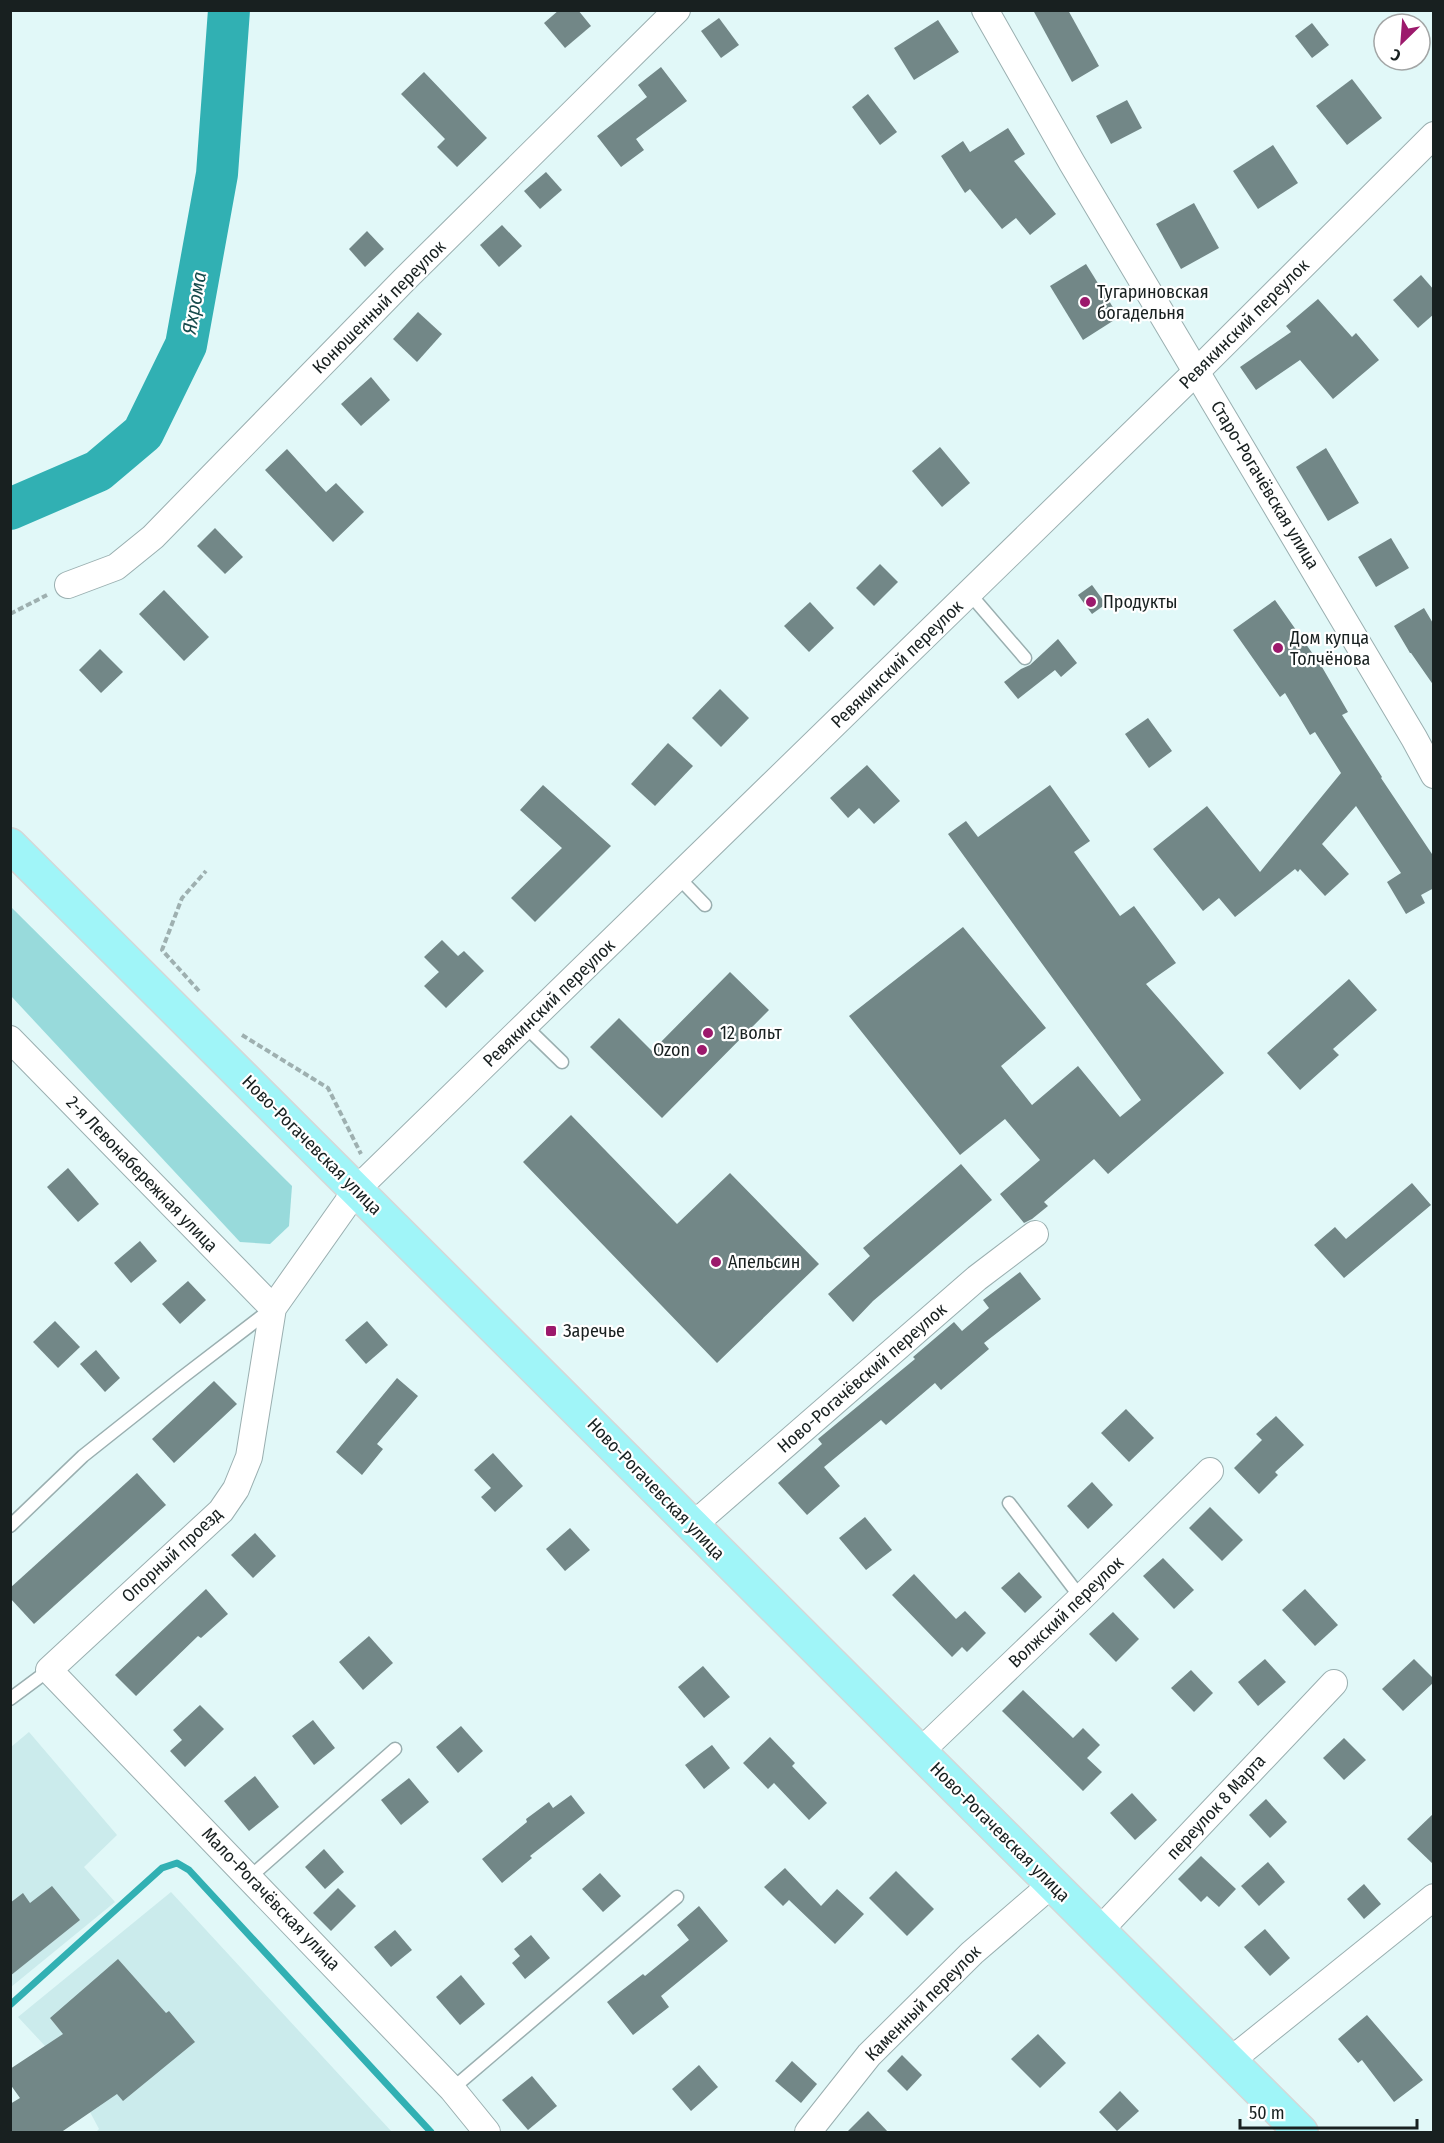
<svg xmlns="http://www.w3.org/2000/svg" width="1444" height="2143" font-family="'Fira Sans Condensed',sans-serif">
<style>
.built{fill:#cbebec}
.green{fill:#98dadb}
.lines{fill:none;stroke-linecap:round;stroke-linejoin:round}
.stream{stroke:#31b0b3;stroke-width:7}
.river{stroke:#31b0b3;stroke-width:42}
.building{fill:#728787}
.lane-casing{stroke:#9aafb0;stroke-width:15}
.street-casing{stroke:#9aafb0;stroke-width:28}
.primary-casing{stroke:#d5d7d7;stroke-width:36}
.path{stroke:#9eb0b0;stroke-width:4;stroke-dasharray:6 3;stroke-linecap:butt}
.lane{stroke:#fff;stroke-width:12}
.street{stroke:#fff;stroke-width:26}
.primary{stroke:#a0f5f8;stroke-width:33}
.poi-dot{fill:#9c196c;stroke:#fff;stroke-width:2}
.labels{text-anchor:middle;stroke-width:4.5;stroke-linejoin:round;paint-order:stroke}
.poi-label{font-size:18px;fill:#182020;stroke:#fff;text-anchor:start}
.street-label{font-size:18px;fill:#182020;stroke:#fff}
.water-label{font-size:20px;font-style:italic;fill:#174c4d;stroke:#fff}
</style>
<rect width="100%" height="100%" fill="#e1f8f8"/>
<g class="built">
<polygon points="29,1732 117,1835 84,1867 115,1902 11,1987 11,1747"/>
<polygon points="171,1892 392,2132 96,2132 99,2129 90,2112 45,2046 18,2017"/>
</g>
<polygon class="green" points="10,906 292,1186 289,1226 270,1244 240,1242 11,996"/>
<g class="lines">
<polyline class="stream" points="10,2005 162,1868 177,1863 189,1870 431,2132"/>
<polyline class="river" points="10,509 98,471 143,433 186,345 217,174 229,10"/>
</g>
<g class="building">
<polygon points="559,10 578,10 591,26 565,48 544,23"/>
<polygon points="1033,10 1068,10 1099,66 1072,82"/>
<polygon points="719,18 739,45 721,58 701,31"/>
<polygon points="938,20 959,52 914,80 894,48"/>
<polygon points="1312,23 1329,45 1312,58 1295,36"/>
<polygon points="661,67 687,101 636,139 644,150 621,167 597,136 647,97 638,85"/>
<polygon points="424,72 487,138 457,167 437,147 445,139 401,94"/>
<polygon points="1352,79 1382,118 1347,145 1316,106"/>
<polygon points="868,94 897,132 880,145 852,107"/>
<polygon points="1127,100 1142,128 1111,144 1096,116"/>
<polygon points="1008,128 1025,154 1014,161 1056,214 1030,235 1016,218 1002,229 970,189 965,193 941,156 963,141 970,152"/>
<polygon points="1273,145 1298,183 1258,209 1233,171"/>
<polygon points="546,172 562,190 540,209 524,191"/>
<polygon points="1194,203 1219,248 1181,269 1156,224"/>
<polygon points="502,225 522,246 499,267 480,245"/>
<polygon points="367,231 384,249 365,267 349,249"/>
<polygon points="1086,264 1119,317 1083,340 1050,286"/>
<polygon points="1421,275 1434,290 1434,314 1418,328 1393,300"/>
<polygon points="1318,299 1352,337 1356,333 1379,360 1333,399 1300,360 1256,390 1240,367 1291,332 1286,326"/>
<polygon points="418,312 442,334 417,362 393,339"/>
<polygon points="371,377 390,400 361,426 341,404"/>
<polygon points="940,447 970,483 942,507 912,471"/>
<polygon points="1326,448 1359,503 1328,521 1296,467"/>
<polygon points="287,449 326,492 336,483 364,512 333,542 265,470"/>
<polygon points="215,528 243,557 225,574 197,546"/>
<polygon points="1391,538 1409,568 1376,587 1358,557"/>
<polygon points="880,564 898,582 874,606 856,588"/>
<polygon points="1092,585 1106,604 1092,614 1078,595"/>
<polygon points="164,590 209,637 184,661 139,614"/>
<polygon points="1275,600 1322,667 1348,712 1342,715 1382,777 1381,778 1434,857 1434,888 1421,895 1425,903 1406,914 1387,882 1401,873 1356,806 1322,844 1349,874 1325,896 1300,869 1298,872 1295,869 1235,917 1219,898 1203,911 1153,849 1207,806 1260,872 1341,773 1315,732 1310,735 1285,693 1280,697 1233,630"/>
<polygon points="810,602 834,628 809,652 784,626"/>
<polygon points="1424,608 1434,625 1434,686 1411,653 1410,653 1394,626"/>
<polygon points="1058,639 1077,663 1061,677 1055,670 1018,699 1004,682 1021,669 1030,665"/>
<polygon points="100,649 123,672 101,693 79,670"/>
<polygon points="720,689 749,718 721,747 692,718"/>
<polygon points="1148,718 1172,751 1149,768 1125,734"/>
<polygon points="668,743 693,766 655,806 631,784"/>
<polygon points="867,765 900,801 874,824 859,808 848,818 830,798"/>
<polygon points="543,785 611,846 535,922 511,898 562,848 520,810"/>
<polygon points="1050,785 1090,841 1074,852 1120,916 1134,906 1176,963 1146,984 1224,1073 1108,1174 1094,1159 1044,1202 1048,1206 1032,1219 1024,1223 1000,1194 1040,1160 1005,1119 960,1155 849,1016 963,927 1046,1028 1001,1066 1032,1105 1078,1066 1120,1117 1141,1100 948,834 966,821 978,837"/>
<polygon points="442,940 458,956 464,951 484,971 446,1008 424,986 439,972 424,957"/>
<polygon points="730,972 769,1010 662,1118 590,1047 619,1018 652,1051"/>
<polygon points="1349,979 1377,1010 1333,1049 1339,1055 1300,1090 1267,1053"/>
<polygon points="571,1115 677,1224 730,1173 819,1264 717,1363 523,1162"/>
<polygon points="961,1164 992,1200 873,1301 853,1322 828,1294 870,1256 863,1248"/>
<polygon points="68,1168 99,1204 78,1222 47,1187"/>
<polygon points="1412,1183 1431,1205 1344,1278 1314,1245 1335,1227 1346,1239"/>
<polygon points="140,1241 157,1261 131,1283 114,1263"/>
<polygon points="1020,1272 1041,1299 984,1343 989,1349 941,1390 935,1383 886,1425 881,1420 824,1467 840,1486 807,1515 778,1483 822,1444 818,1439 915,1359 913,1357 954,1322 962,1331 989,1308 983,1300"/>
<polygon points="188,1281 206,1300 180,1324 162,1304"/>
<polygon points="55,1321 80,1347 58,1368 33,1342"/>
<polygon points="367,1321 388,1345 366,1364 345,1340"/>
<polygon points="96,1350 120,1378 105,1392 80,1364"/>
<polygon points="397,1378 418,1396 377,1444 383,1449 362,1475 336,1452"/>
<polygon points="214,1381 237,1404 174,1463 152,1439"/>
<polygon points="1126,1409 1154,1438 1129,1462 1101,1433"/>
<polygon points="1276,1416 1304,1445 1275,1472 1278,1475 1259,1494 1234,1468 1262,1440 1256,1434"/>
<polygon points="493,1453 523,1486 495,1512 481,1497 491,1488 474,1470"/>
<polygon points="137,1473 166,1505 34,1624 10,1598 10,1588"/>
<polygon points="1092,1482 1113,1505 1088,1529 1067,1506"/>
<polygon points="1210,1507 1243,1540 1222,1561 1189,1528"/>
<polygon points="865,1517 892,1550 866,1570 839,1538"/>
<polygon points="570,1528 590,1550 565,1571 546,1549"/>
<polygon points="255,1533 276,1556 253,1578 231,1555"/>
<polygon points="1163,1558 1194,1590 1174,1609 1143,1576"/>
<polygon points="1019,1572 1042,1597 1025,1613 1001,1588"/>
<polygon points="914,1574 956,1619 965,1611 986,1633 967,1652 962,1647 952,1657 892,1595"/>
<polygon points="206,1589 228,1614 201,1638 198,1636 136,1696 115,1675"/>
<polygon points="1305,1589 1338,1625 1315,1646 1282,1610"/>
<polygon points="1113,1612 1139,1639 1116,1662 1089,1634"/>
<polygon points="369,1636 393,1663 363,1690 339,1662"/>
<polygon points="1265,1659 1286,1682 1258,1706 1238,1682"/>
<polygon points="1414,1659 1434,1679 1434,1682 1403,1711 1382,1689"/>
<polygon points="703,1666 730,1697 704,1718 678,1687"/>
<polygon points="1191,1670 1213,1693 1194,1712 1171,1688"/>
<polygon points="1023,1690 1073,1738 1083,1728 1100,1745 1087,1758 1102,1772 1083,1791 1002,1711"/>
<polygon points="200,1705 224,1729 185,1767 170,1751 182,1740 173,1730"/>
<polygon points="313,1720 335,1748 314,1765 292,1736"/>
<polygon points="461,1726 483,1751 458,1773 436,1747"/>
<polygon points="770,1737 795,1763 792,1766 827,1803 809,1820 774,1783 768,1789 743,1763"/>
<polygon points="1344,1738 1366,1760 1344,1780 1323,1758"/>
<polygon points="712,1745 730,1768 704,1789 685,1765"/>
<polygon points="255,1776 279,1807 249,1831 224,1801"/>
<polygon points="409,1778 429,1802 401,1825 381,1800"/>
<polygon points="1132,1793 1157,1820 1135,1840 1110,1813"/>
<polygon points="571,1795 585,1813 530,1856 532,1858 502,1883 482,1859 527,1822 526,1819 549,1802 553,1808"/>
<polygon points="1266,1799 1287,1822 1270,1838 1249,1815"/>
<polygon points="1434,1813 1434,1865 1407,1839"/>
<polygon points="324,1849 344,1872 325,1889 305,1867"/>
<polygon points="1201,1856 1236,1889 1219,1907 1207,1896 1201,1902 1178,1879"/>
<polygon points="1268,1862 1285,1882 1259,1906 1241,1886"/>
<polygon points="785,1868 821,1906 837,1889 864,1914 835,1944 789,1900 783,1906 764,1887"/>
<polygon points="896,1871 934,1909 907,1936 869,1898"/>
<polygon points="600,1873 621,1896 603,1912 582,1889"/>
<polygon points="1364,1884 1381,1904 1364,1919 1347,1899"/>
<polygon points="52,1886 80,1920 10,1976 10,1903 23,1893 30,1903"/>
<polygon points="338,1888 356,1906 331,1931 313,1913"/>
<polygon points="699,1906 728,1941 661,1996 669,2007 633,2035 607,2002 643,1974 645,1976 689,1940 677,1925"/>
<polygon points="1265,1929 1290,1958 1270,1976 1244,1947"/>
<polygon points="395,1930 412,1950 391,1967 374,1947"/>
<polygon points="531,1935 550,1958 525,1979 512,1963 520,1956 514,1949"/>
<polygon points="118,1959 166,2013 169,2011 195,2042 123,2101 117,2094 60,2133 10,2133 10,2104 20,2098 10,2084 10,2069 63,2034 50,2018"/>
<polygon points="461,1975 485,2004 460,2025 436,1997"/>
<polygon points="1367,2015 1423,2080 1394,2102 1362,2060 1358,2063 1338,2039"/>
<polygon points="1038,2034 1066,2063 1040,2088 1011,2059"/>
<polygon points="902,2055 922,2075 907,2091 887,2071"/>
<polygon points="792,2061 817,2084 801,2103 775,2081"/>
<polygon points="699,2065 718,2087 691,2111 672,2089"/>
<polygon points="532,2076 557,2106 528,2130 502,2100"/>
<polygon points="1120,2091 1139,2111 1117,2131 1099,2112"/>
<polygon points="868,2111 889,2133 846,2133"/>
</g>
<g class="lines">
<defs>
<g id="lane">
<polyline points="969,593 1025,658"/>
<polyline points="678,877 705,905"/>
<polyline points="525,1026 562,1062"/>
<polyline points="1009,1503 1081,1598"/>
<polyline points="10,1526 83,1456 180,1379 270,1310"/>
<polyline points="10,1699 49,1670"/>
<polyline points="250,1877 395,1749"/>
<polyline points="452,2089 677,1897"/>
</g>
<g id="street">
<polyline points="985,10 1072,163 1414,738 1434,775"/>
<polyline points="68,585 116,567 153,537 404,280 677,10"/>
<polyline points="10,1039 273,1308"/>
<polyline points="692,1526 977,1278 1035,1234"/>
<polyline points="920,1752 1081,1598 1210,1471"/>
<polyline points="1099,1931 1334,1683"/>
<polyline points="1230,2061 1434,1897"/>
<polyline points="487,2132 452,2089 49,1670 221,1511 236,1489 249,1457 273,1308 357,1189 1197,371 1434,135"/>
<polyline points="808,2132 869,2055 972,1953 1051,1885"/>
</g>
<polyline id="primary" points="10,845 1301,2132"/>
</defs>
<use href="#lane" class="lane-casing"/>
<use href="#street" class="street-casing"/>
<use href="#primary" class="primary-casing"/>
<g class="path">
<polyline points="10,614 47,595"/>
<polyline points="199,991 162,950 182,898 206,871"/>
<polyline points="242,1035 328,1088 361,1154"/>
</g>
<use href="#lane" class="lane"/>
<use href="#street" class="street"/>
<use href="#primary" class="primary"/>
</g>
<g class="poi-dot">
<circle cx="1085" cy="302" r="6"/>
<circle cx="1091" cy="602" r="6"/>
<circle cx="1278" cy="648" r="6"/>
<circle cx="708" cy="1033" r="6"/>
<circle cx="702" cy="1050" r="6"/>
<circle cx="716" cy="1262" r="6"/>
<rect x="545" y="1325" width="12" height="12" rx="3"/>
</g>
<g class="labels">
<g class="poi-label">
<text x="1097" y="298">Тугариновская<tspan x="1097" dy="21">богадельня</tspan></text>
<text x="1103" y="608">Продукты</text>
<text x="1290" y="644">Дом купца<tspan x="1290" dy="21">Толчёнова</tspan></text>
<text x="720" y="1039">12 вольт</text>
<text x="690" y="1056" text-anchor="end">Ozon</text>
<text x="728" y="1268">Апельсин</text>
<text x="563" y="1337">Заречье</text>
</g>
<g class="street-label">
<text transform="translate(379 307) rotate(-45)" y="6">Конюшенный переулок</text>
<text transform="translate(1244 324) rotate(-45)" y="6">Ревякинский переулок</text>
<text transform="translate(1265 485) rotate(59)" y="6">Старо-Рогачёвская улица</text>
<text transform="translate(897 664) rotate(-44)" y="6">Ревякинский переулок</text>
<text transform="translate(549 1003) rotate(-44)" y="6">Ревякинский переулок</text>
<text transform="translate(312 1145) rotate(45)" y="6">Ново-Рогачевская улица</text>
<text transform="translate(142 1174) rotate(46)" y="6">2-я Левонабережная улица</text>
<text transform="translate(862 1378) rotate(-41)" y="6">Ново-Рогачёвский переулок</text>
<text transform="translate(656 1489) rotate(46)" y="6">Ново-Рогачевская улица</text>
<text transform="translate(172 1555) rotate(-43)" y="6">Опорный проезд</text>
<text transform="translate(1066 1612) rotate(-44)" y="6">Волжский переулок</text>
<text transform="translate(1216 1807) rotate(-47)" y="6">переулок 8 Марта</text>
<text transform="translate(1000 1832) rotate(45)" y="6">Ново-Рогачевская улица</text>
<text transform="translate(271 1899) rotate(46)" y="6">Мало-Рогачёвская улица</text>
<text transform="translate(923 2003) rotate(-45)" y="6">Каменный переулок</text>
</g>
<g class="water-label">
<text transform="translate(194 303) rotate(-80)" y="7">Яхрома</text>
</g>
</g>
<rect width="1444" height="2143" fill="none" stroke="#182020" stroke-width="24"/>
<g transform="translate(1402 42) rotate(205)"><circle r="28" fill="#ffffff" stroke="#a3a6a6" stroke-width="1.5"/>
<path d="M0-4.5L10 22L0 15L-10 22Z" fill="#9c196c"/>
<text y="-9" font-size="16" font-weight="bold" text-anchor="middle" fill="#182020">С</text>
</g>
<path d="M1240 2119v9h177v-9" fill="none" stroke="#182020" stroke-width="3"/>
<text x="1249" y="2119" font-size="18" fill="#182020" stroke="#ffffff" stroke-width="4.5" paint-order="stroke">50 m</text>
</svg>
